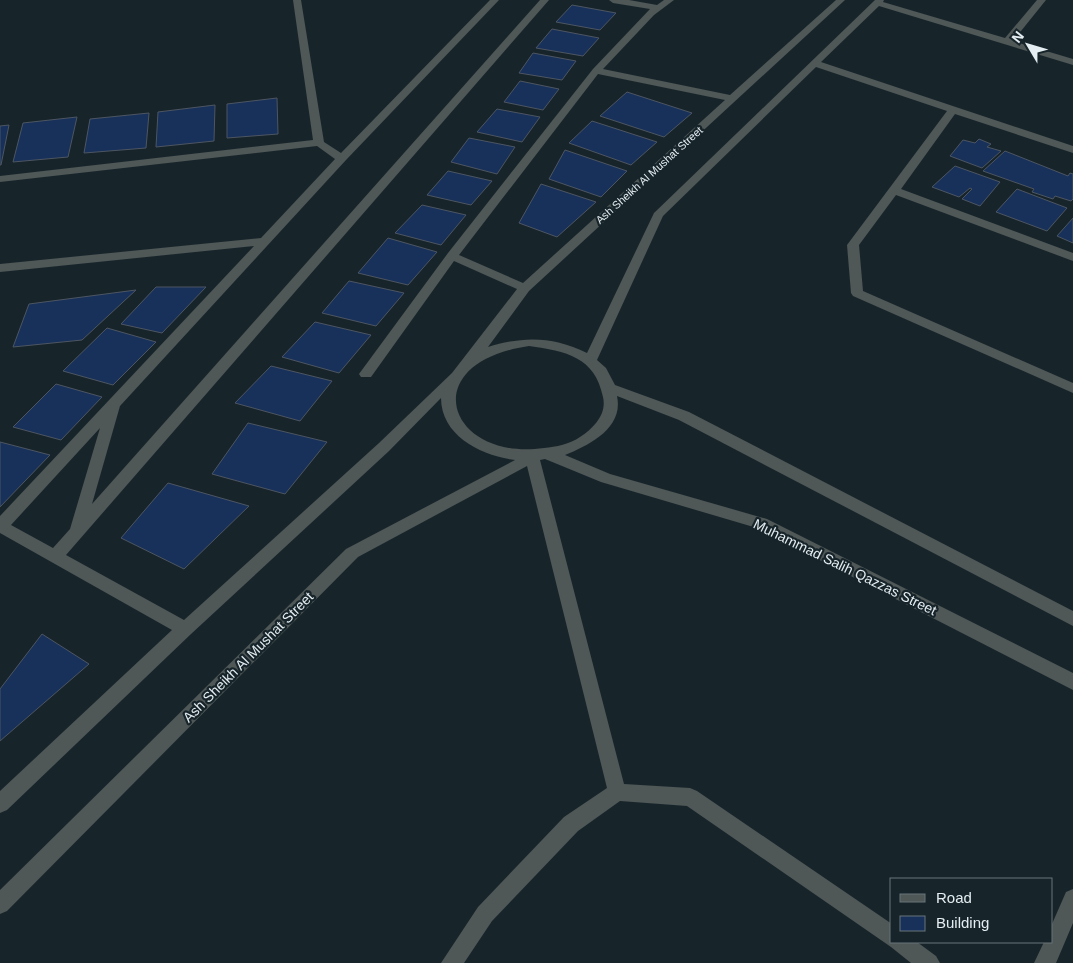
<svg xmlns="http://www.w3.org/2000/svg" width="1073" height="963" font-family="Arial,sans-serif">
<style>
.building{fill:#17315a;stroke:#4d5562}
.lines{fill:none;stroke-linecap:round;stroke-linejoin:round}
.minor{fill:#4f5757;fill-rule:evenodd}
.labels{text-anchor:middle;stroke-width:4.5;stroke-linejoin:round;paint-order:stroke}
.far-street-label{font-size:11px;fill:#e4edf1;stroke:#17252b}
.street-label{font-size:14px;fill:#e4edf1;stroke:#17252b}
</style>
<rect width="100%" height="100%" fill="#17252b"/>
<g class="building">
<polygon points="572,5 616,13 600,30 556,22"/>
<polygon points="552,29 599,38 583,56 536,48"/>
<polygon points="533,53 576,61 562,80 519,73"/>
<polygon points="520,81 559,89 543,110 504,102"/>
<polygon points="627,92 692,113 664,137 600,116"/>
<polygon points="277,98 278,134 227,138 227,104"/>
<polygon points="215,105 214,141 156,147 158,112"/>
<polygon points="497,109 540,117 522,142 477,132"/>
<polygon points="149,113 146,148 84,153 90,119"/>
<polygon points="77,117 68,157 13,162 23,123"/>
<polygon points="592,121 657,142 631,165 569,143"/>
<polygon points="9,125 1,165 0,165 0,126"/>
<polygon points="469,138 515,147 497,174 451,162"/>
<polygon points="979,139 991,144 987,147 1001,151 982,168 950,156 963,140 975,143"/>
<polygon points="565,150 627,171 601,197 549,179"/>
<polygon points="1005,151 1068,176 1070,173 1073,174 1073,199 1071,201 1055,196 1053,199 1032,192 1034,189 983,171"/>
<polygon points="955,166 1000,182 980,206 962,199 972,189 970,188 959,197 932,187"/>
<polygon points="448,171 492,181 471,205 427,195"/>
<polygon points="541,184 596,202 557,237 519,223"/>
<polygon points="1017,189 1067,208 1047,231 996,212"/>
<polygon points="422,205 466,215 441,245 395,233"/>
<polygon points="1073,218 1073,243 1057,236"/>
<polygon points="388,238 437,252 408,285 358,273"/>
<polygon points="349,281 404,293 376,326 322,313"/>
<polygon points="156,287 206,287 162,333 121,324"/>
<polygon points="136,290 82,340 13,347 29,304"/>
<polygon points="315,322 371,335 339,373 282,357"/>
<polygon points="107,328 156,342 113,385 63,371"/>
<polygon points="271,366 332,381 300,421 235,403"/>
<polygon points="56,384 102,397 61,440 13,427"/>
<polygon points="248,423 327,442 285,494 212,474"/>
<polygon points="0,442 50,455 0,507"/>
<polygon points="168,483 249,506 184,569 121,538"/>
<polygon points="42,634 89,664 0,741 0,689"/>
</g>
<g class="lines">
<g class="minor">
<path d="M293 0H301L324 142 341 153 490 0H499L346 160 120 406 92 504 540 0H549L66 555 184 620 379 443 452 373 517 289 454 261 371 377H361L359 374 448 253 593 69 650 9 613 3 609 0H629L657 5 664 0H674L654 15 603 69 730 95 836 0H845L529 291 488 347C523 336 553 336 587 353L654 213 875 0H884L883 2 1005 38 1037 0H1046L1013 41 1073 59V65L879 6 821 62 1073 146V153L955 114 901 189 1073 253V261L896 195 859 245 863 291 1073 383V393L853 296 851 293 847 245 947 111 816 67 663 216 597 360 606 368 615 385 689 412 1073 611V626L679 420 617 396C624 428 589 445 565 455L610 474 767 519 1073 673V690L757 528 601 482 545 459 540 460 624 784 690 788 697 791 892 924V942H917L936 956 940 963H911L891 947 687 806 620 801 578 831 492 921 464 963H441L478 907 564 817 607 788 527 466 358 557 7 911 0 914V890L346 549 515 460C482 456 441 436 441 398L389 451 191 634 7 810 0 813V791L172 630 0 533V516L254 246 0 272V264L261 238 335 159 317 146 0 182V176L313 140ZM598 74 725 100 523 283 459 255ZM529 346C566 351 595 357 603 397 607 414 594 428 580 437 570 444 556 447 544 448 448 462 413 363 529 346ZM100 428 70 529 53 548 11 525Z"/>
<polygon points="1073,889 1073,923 1056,963 1034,963 1044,942 1052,942 1052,924 1066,892"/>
</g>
</g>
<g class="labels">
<g class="far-street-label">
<text transform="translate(649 175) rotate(-42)" y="4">Ash Sheikh Al Mushat Street</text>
</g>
<g class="street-label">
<text transform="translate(845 567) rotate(26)" y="5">Muhammad Salih Qazzas Street</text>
<text transform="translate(248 657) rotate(-45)" y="5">Ash Sheikh Al Mushat Street</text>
</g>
</g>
<rect x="890" y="878" width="162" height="65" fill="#17252b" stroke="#69757a"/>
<rect x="900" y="894" width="25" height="8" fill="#4f5757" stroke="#69757a"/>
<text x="936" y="903" font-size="15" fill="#e4edf1">Road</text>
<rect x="900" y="916" width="25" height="15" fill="#17315a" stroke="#69757a"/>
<text x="936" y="928" font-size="15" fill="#e4edf1">Building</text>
<g transform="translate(1028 45) rotate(308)" stroke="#17252b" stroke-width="4" paint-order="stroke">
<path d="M0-4L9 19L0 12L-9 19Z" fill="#e4edf1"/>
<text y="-8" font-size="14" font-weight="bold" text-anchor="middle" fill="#e4edf1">N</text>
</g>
</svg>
